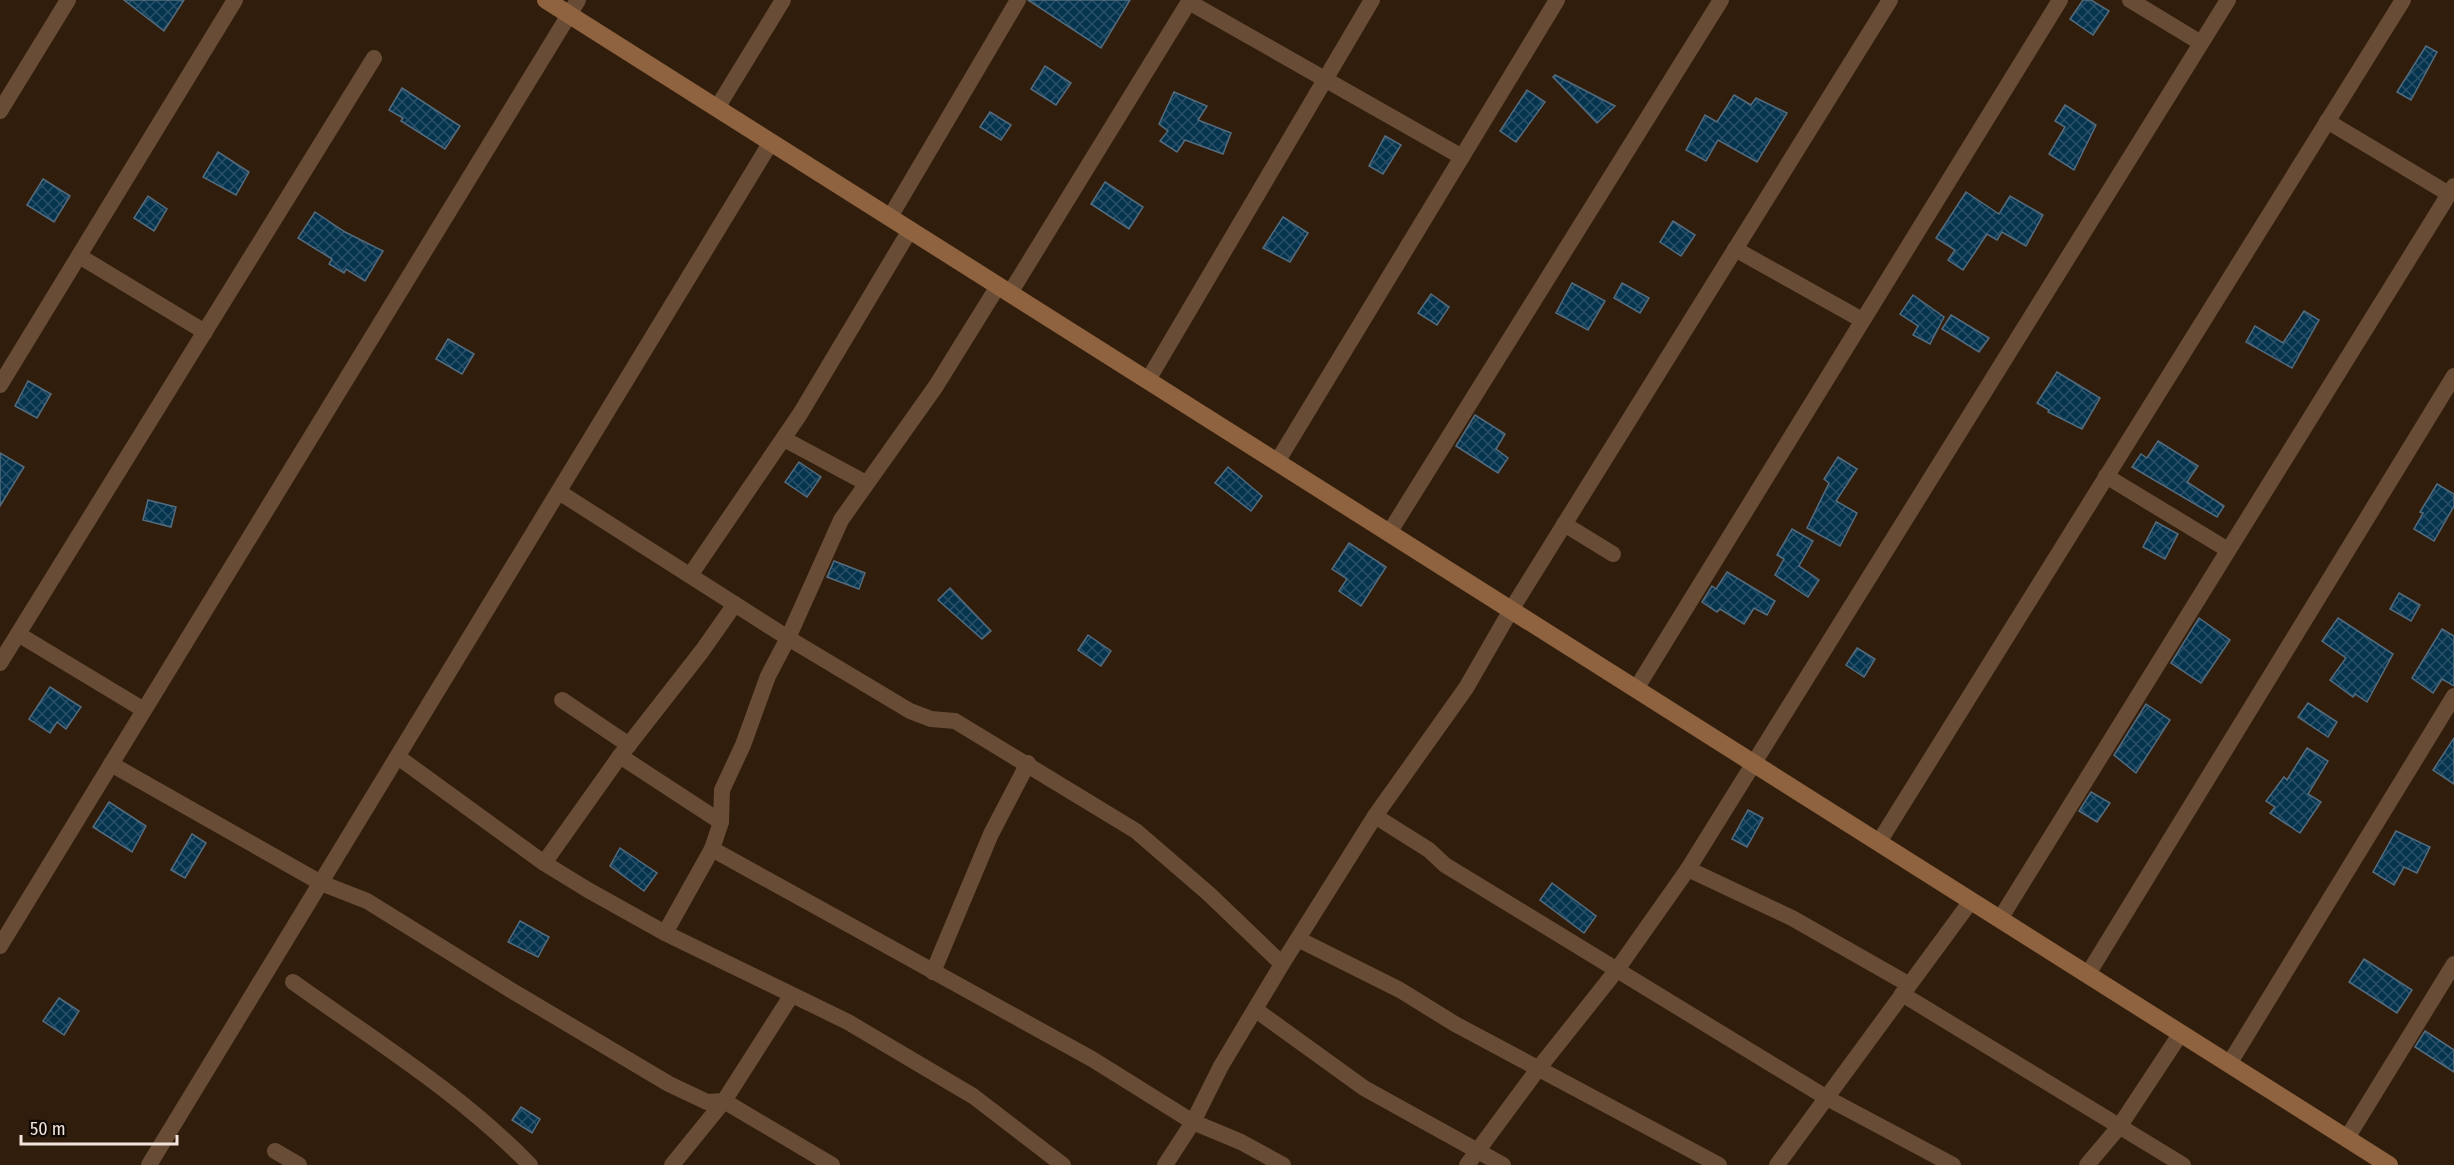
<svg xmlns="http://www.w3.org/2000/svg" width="2454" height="1165" font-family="'Fira Sans Condensed',sans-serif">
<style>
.building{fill:url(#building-cross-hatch);stroke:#546c7e;stroke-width:1.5}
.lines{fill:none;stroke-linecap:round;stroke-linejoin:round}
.street{stroke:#684c36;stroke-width:16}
.secondary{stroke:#8f6340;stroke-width:18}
</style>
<defs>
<pattern id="building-cross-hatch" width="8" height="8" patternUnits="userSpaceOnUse" patternTransform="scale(1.5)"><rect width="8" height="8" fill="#05344f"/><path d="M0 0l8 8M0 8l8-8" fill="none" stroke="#2a5168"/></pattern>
</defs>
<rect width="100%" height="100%" fill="#301d0c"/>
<g class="building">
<polygon points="124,0 184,0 164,31"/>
<polygon points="1028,0 1130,0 1101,48"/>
<polygon points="2083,0 2091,0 2109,11 2093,35 2070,19"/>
<polygon points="2426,46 2437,52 2411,100 2397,92"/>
<polygon points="1045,66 1071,83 1056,105 1031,89"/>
<polygon points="1555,75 1615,106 1597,123 1553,77"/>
<polygon points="402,88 460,126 445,149 401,121 403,118 389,110"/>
<polygon points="1527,90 1545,102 1516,142 1500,131"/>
<polygon points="1174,92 1207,106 1198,120 1231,133 1223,154 1185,140 1177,152 1160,141 1168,131 1159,124"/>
<polygon points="1734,95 1751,105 1756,98 1787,113 1757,162 1718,140 1706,161 1686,150 1705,115 1717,122"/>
<polygon points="2065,105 2096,125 2074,170 2049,154 2065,127 2055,121"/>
<polygon points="990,112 1011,125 1001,140 980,127"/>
<polygon points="1385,136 1401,145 1383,174 1369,166"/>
<polygon points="218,152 249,172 236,195 203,177"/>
<polygon points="43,179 70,196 54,222 27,205"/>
<polygon points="1105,182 1143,207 1129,229 1091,204"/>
<polygon points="1966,192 1999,214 2010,196 2043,215 2026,246 2002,232 1997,240 1987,234 1963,270 1948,260 1955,250 1936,238"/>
<polygon points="148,196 167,209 154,231 134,218"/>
<polygon points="315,212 345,232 383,251 365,281 346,269 344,273 329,264 332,259 298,238"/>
<polygon points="1283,217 1308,233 1290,262 1263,248"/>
<polygon points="1673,221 1695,235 1681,256 1660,242"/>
<polygon points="1572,283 1605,301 1588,330 1556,313"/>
<polygon points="1622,283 1649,298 1640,313 1614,298"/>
<polygon points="1431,294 1449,307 1437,325 1418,313"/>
<polygon points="1913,295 1944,317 1930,344 1913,335 1918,326 1900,314"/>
<polygon points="2304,311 2319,320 2292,368 2246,342 2255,326 2283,343"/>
<polygon points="1951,315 1989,338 1979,352 1942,329"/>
<polygon points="448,339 474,354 462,374 436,359"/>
<polygon points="2057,372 2100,398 2082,429 2048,412 2049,410 2037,403"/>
<polygon points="28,381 51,394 37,418 15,406"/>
<polygon points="1475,415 1505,434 1496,449 1508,458 1498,473 1456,446"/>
<polygon points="2158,441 2198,466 2187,482 2224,506 2217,517 2132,467 2141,454 2147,458"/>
<polygon points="0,453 24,467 0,506"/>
<polygon points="1838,457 1857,469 1836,501 1857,513 1840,546 1807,528 1829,483 1824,479"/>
<polygon points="799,462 821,477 807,497 785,482"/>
<polygon points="1228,467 1262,496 1251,511 1215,483"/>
<polygon points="2437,484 2454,494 2454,506 2434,541 2414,529 2423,513 2420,512"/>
<polygon points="148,500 176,507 171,527 143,520"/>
<polygon points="2156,522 2178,534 2165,559 2143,547"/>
<polygon points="1792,529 1813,541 1799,566 1819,580 1808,597 1775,575 1784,559 1777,555"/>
<polygon points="1349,543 1386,567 1361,606 1339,591 1347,579 1332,569"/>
<polygon points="834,561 865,573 859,589 827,577"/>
<polygon points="1727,572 1775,601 1767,615 1754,608 1744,624 1720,609 1717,612 1702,602 1712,586 1716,589"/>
<polygon points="950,588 991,631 982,639 938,600"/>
<polygon points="2399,593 2420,605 2411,621 2390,609"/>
<polygon points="2199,618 2230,640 2201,683 2171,663"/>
<polygon points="2338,618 2393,654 2367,702 2355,694 2353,697 2330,680 2346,658 2322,641"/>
<polygon points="2442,629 2454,636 2454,686 2442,679 2433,693 2412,678"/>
<polygon points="1088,635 1111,651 1101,666 1078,650"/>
<polygon points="1857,648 1875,659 1864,677 1846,665"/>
<polygon points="50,687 81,707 66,729 57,722 50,733 29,719"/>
<polygon points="2308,703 2337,722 2328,737 2298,717"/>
<polygon points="2146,704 2170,720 2136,773 2114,755"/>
<polygon points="2454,738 2454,784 2433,770"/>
<polygon points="2307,748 2328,761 2308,794 2321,802 2300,833 2270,813 2275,807 2266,801 2284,777 2287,780"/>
<polygon points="2091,792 2110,803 2097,822 2079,811"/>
<polygon points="109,802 146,826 132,852 93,827"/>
<polygon points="1748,810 1763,818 1747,847 1732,839"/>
<polygon points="2396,831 2430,847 2417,873 2404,867 2394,885 2373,872"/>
<polygon points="192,834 206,843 185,878 171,870"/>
<polygon points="620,848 657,873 644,891 610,866"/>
<polygon points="1552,883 1596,916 1584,933 1540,900"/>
<polygon points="520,921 549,937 538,957 508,942"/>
<polygon points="2364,959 2412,990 2397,1013 2349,982"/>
<polygon points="59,998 79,1011 64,1035 43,1021"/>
<polygon points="2425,1031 2454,1050 2454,1072 2415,1047"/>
<polygon points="521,1107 540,1119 532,1133 512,1120"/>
</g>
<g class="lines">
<g class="street">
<polyline points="2130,0 2201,43"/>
<polyline points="1189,2 1462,157"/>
<polyline points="717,108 783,0"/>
<polyline points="0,111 68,0"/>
<polyline points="2327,121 2449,194"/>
<polyline points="890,217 1018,0"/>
<polyline points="1735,249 1862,320"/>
<polyline points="79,256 205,332"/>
<polyline points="1010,293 1190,0"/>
<polyline points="1148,380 1372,0"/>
<polyline points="0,385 235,0"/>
<polyline points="784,439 866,483"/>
<polyline points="1277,462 1557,0"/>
<polyline points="2106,476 2228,550"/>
<polyline points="559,492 788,638 910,711 931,719 955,721 1136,831 1209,894 1282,964"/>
<polyline points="1564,524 1613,554"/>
<polyline points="1389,533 1721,0"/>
<polyline points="691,574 800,414 910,230"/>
<polyline points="18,634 144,710"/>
<polyline points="0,663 374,58"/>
<polyline points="1636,689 2060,0"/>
<polyline points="562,700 629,745"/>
<polyline points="620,756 721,822 712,849 1092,1059 1193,1122 1241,1142 1283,1165"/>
<polyline points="398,757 544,863 588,890 665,933 848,1022 973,1096 1063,1165"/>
<polyline points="111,764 321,883 367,901 509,989 669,1084 707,1102 724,1101 832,1165"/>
<polyline points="1375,816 1429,850 1445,865 1827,1098 1953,1165"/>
<polyline points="721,822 722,790 743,745 768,676 788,638 841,520 936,386 998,286"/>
<polyline points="1879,842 2403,0"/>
<polyline points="544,863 620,756 702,651 735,604"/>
<polyline points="1688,869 1792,918 1908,984"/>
<polyline points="2000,919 2454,186"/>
<polyline points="665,933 712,849"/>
<polyline points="1298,939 1400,990 1455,1024 1719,1165"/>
<polyline points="0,946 578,0"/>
<polyline points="933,972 991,834 1028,763"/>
<polyline points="2088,974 2454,376"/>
<path d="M293 982C374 1040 460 1093 530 1165"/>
<polyline points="1902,994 2183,1165"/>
<polyline points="1256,1010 1364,1088 1503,1165"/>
<polyline points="2229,1064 2454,696"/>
<polyline points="2347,1138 2454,964"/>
<polyline points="275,1151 299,1165"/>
<polyline points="149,1165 771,142"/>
<polyline points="672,1165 724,1101 791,996"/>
<polyline points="1165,1165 1193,1122 1221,1066 1282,964 1375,816 1466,688 1511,610 1890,0"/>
<polyline points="1467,1165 1538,1069 1616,971 1688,869 2228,0"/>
<polyline points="1777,1165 1971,901"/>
<polyline points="2087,1165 2119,1127 2181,1033"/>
</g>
<polyline class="secondary" points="546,0 2389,1165"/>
</g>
<path d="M21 1135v9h156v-9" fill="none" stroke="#f2e4da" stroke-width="3"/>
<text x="30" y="1135" font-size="18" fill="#f2e4da" stroke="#110904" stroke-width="4.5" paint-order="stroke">50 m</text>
</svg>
